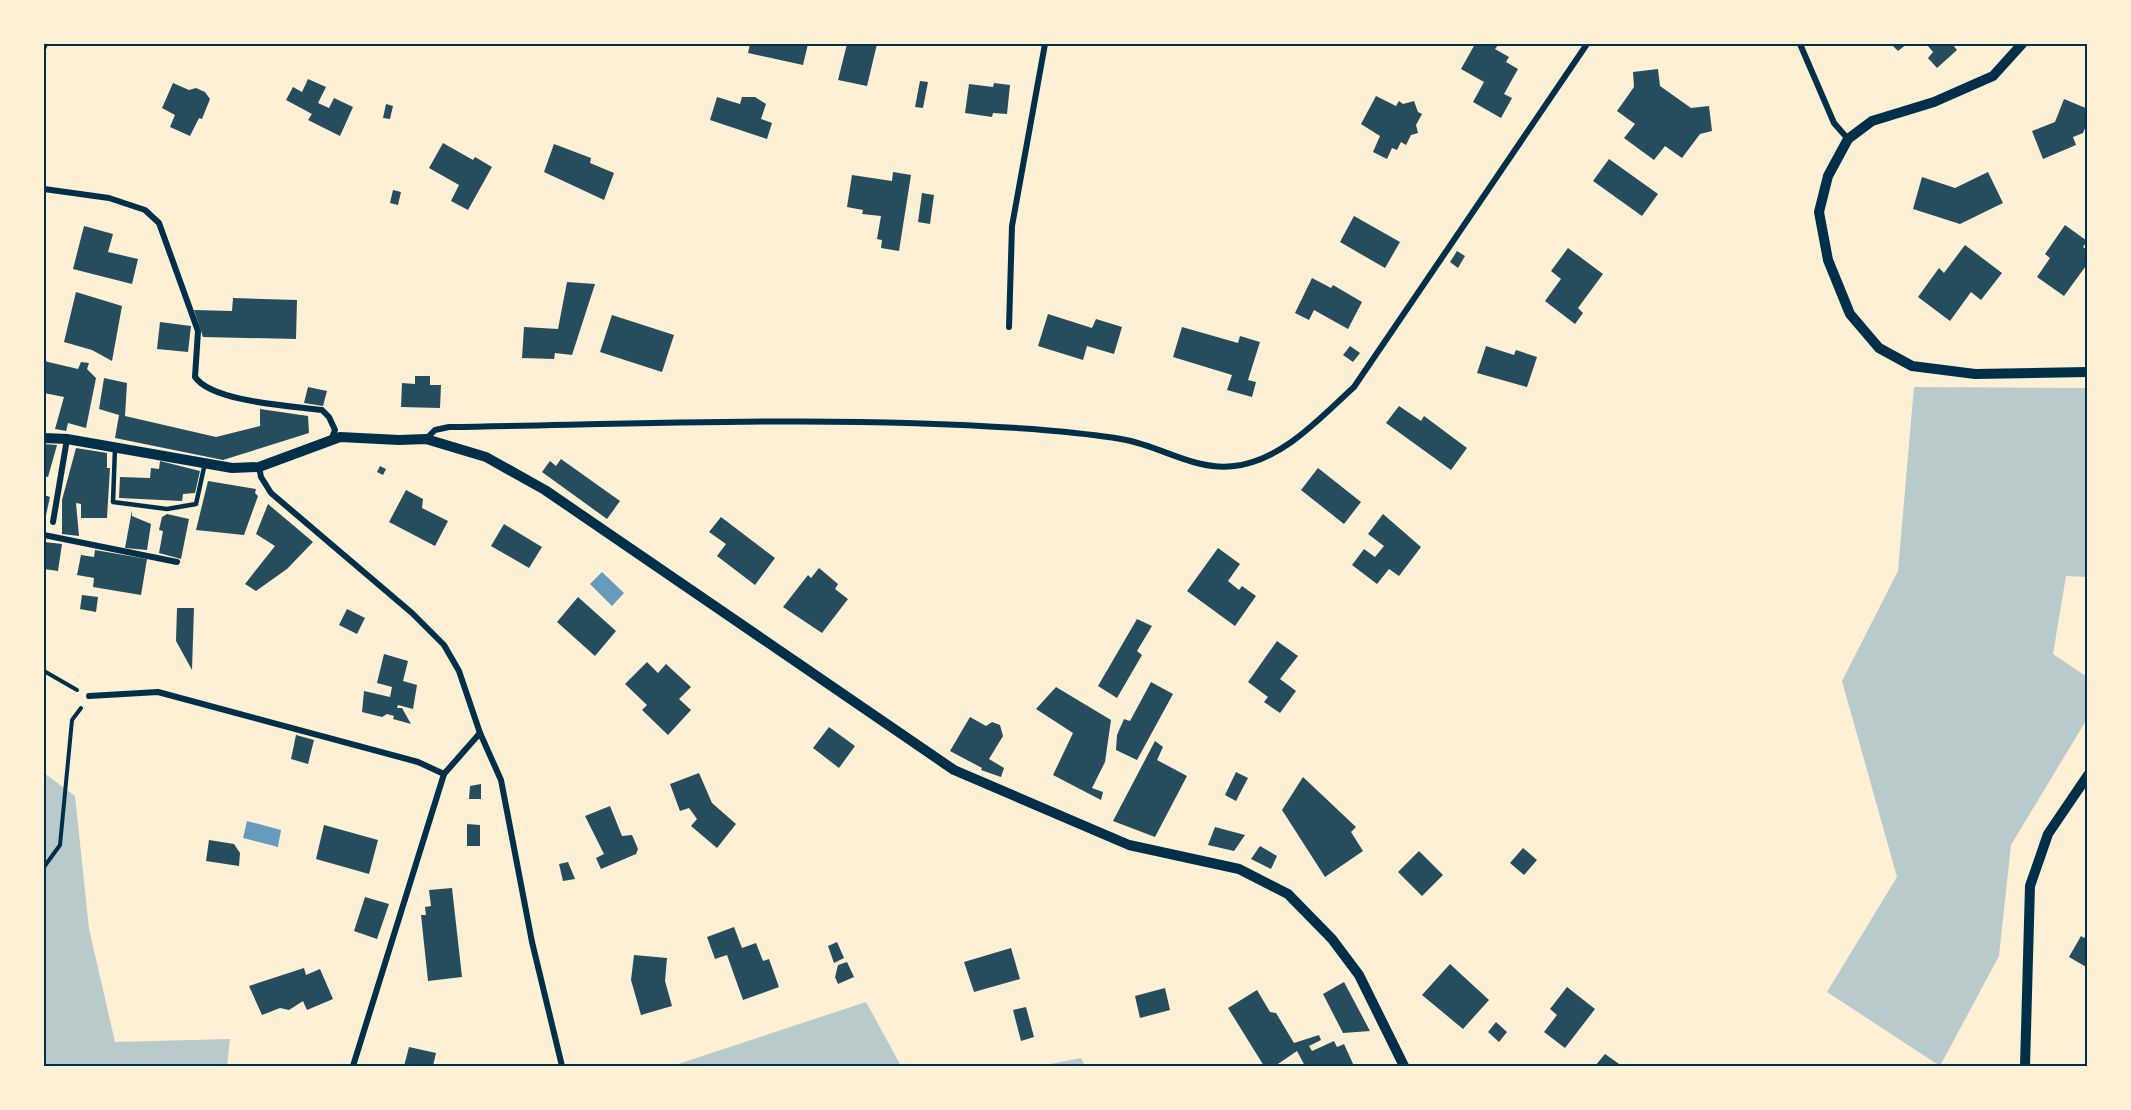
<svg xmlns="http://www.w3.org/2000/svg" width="2131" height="1110" font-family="Mulish,sans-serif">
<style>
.green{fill:#b9caca}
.water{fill:#669bbc}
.building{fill:#264d5e}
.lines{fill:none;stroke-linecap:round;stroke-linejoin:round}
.path{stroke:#003049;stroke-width:4}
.service{stroke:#003049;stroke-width:4.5}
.minor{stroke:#003049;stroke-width:6}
.tertiary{stroke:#003049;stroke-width:10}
.neatline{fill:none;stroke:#003049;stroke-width:2}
</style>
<rect width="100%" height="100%" fill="#fdf0d5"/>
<g class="green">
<polygon points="1914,387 2088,388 2087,577 2066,576 2053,654 2087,677 2087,719 2011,845 1999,956 1940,1066 1827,992 1897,877 1842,681 1898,571"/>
<polygon points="44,773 75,796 89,929 115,1042 230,1039 227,1066 44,1066"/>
<polygon points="866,1002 901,1066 672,1066"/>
<polygon points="1081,1058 1085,1066 1040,1066"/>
</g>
<g class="water">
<polygon points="602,572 624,593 612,606 590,584"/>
<polygon points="247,821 281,830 278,847 243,838"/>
</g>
<g class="building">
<polygon points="750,44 808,44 803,65 748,53"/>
<polygon points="847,44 877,44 867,86 838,80"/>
<polygon points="1475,44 1499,44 1495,49 1509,57 1506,62 1518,69 1504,94 1512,98 1501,118 1473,102 1484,82 1461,69"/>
<polygon points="1891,44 1907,44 1898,51"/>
<polygon points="1932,44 1952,44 1957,50 1937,68 1928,58 1933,52 1928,46"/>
<polygon points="1658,69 1660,86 1691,108 1709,106 1712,131 1700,134 1682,158 1665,146 1654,160 1624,138 1635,124 1617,111 1634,87 1633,72"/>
<polygon points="308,79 326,87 318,103 329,108 334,98 353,107 340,136 308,120 312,114 286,100 293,87 302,92"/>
<polygon points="920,81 928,82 923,108 915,107"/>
<polygon points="173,83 189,90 196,88 205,92 210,99 202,119 199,118 190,136 170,127 175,115 162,108"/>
<polygon points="994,83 1010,85 1007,114 993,113 992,117 965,113 969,84 993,87"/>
<polygon points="1376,96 1396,106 1399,101 1403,104 1414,101 1418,112 1422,114 1416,125 1418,133 1411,135 1406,145 1401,142 1397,150 1392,148 1387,159 1373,152 1380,136 1361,124"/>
<polygon points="717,97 740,104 742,97 755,97 766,104 761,119 772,123 767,139 710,120"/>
<polygon points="2064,99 2088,109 2088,121 2083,133 2073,137 2076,145 2043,159 2032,131 2055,122"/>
<polygon points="386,104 393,106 390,119 383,118"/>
<polygon points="443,143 473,160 475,157 492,167 468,210 451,201 459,185 429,168"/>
<polygon points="554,144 591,158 590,163 614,173 604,200 544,172"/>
<polygon points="1609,159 1658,194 1642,216 1593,181"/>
<polygon points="893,172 911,175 899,251 881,248 882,240 877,239 881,216 862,214 863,210 847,207 852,175 892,181"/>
<polygon points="1988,172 2003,203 1960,224 1913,209 1922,177 1955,188"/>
<polygon points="393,190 401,192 398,205 390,203"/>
<polygon points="922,193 934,195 930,224 918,222"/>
<polygon points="1354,216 1400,242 1385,268 1340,242"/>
<polygon points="2065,225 2087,241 2083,247 2088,251 2088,263 2064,296 2037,277 2050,258 2045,254"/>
<polygon points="84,226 113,234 108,252 138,259 132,284 73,269"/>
<polygon points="1965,245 2002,273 1981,300 1971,292 1950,321 1918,297 1939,268 1944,273"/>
<polygon points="1568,248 1603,274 1578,308 1583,313 1575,324 1545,301 1561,279 1551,271"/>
<polygon points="1457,251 1465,256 1458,268 1450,262"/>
<polygon points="1312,278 1331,288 1333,285 1362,302 1348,329 1314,310 1309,320 1295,313"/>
<polygon points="567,282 595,284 572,355 555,353 554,359 522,358 524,327 558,329"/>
<polygon points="76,292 122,306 112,361 92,350 64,342"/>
<polygon points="233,298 297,300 296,339 203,337 194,310 232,311"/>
<polygon points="1048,314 1092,328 1096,319 1122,327 1114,354 1087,346 1083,360 1038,346"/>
<polygon points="612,315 674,335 662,372 600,352"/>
<polygon points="160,322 191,326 188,352 157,349"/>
<polygon points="1182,327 1238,343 1240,336 1260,342 1248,380 1256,382 1252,397 1227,390 1232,375 1173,357"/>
<polygon points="1350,346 1360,353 1353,362 1343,355"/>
<polygon points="1486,346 1514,355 1516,350 1537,357 1527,387 1477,373"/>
<polygon points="44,361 78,369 81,362 89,363 87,369 96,378 86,428 68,423 66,431 55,429 64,397 44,393"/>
<polygon points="415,376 430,376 430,385 441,385 440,408 401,407 402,383 415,384"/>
<polygon points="104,378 127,383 125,416 216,437 260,426 260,409 308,416 309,433 223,460 115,438 119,415 99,409"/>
<polygon points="308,387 327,391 323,406 304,403"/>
<polygon points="1399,406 1421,421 1424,416 1467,448 1451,470 1386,423"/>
<polygon points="44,444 57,445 48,477 44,476"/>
<polygon points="76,448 107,453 107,468 110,468 107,518 81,518 81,504 76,503 79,536 62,534 62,500"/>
<polygon points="561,459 620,501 607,519 542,472 550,461 556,466"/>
<polygon points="160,461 200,471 195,493 183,494 182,501 119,498 120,477 150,478 151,468 159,469"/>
<polygon points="380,466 386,469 383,475 377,472"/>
<polygon points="1318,468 1361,502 1344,524 1301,490"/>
<polygon points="208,481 256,489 255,493 258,496 244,535 196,530"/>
<polygon points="406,490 423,499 422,508 448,521 435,546 389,522"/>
<polygon points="44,495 50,497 44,524"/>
<polygon points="268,504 313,542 287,569 256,591 245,584 275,546 256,534"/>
<polygon points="132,510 132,516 151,524 147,550 125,548"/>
<polygon points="167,514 189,519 181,559 159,553 163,531 159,530 162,517"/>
<polygon points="1383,514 1421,547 1399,576 1389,569 1377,584 1352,565 1364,549 1375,557 1384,546 1368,534"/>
<polygon points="721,517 775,558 755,585 717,556 726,544 709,532"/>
<polygon points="504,524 542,547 529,568 491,546"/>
<polygon points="44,542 62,544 58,571 44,569"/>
<polygon points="1218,548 1240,564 1228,581 1239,590 1242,586 1256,596 1235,626 1187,591"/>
<polygon points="95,550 147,559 141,595 93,587 94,578 77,575 81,555 94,557"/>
<polygon points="819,568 838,584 835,589 848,599 822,633 783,607 808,575 811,578"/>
<polygon points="82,595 98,597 96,612 80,609"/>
<polygon points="578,597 616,631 595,656 557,622"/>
<polygon points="177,608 194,608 192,670 176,641"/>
<polygon points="347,609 365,618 357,634 339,625"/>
<polygon points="1137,619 1152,626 1137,651 1142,655 1117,698 1098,686"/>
<polygon points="1277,641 1298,656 1280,679 1296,691 1280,713 1264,702 1268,697 1248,682"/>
<polygon points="384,654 408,661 403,681 417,685 413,709 398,705 397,708 402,708 411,724 393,719 394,716 387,714 382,717 362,712 364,691 390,697 392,687 377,683"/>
<polygon points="647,662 658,673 666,664 691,687 679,699 691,710 668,735 642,710 647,705 625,684"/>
<polygon points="1151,682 1173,694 1137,760 1116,750 1117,735 1124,719 1130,721"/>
<polygon points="1056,687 1111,720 1105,762 1092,788 1103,792 1101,800 1053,775 1073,733 1036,709"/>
<polygon points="970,717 986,726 992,722 1000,725 1003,736 989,759 1004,768 1001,777 981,770 982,768 950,751"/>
<polygon points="829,727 855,746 839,768 813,748"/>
<polygon points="296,735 314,740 308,764 291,759"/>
<polygon points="1155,741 1163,747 1157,760 1187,776 1155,837 1113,821"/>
<polygon points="1236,772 1248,778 1236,801 1225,795"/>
<polygon points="699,773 712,803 736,824 717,848 691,826 697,819 689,808 680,811 670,784"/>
<polygon points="1303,777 1356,827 1351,832 1363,851 1325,877 1282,810"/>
<polygon points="481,784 481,799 469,799 470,786"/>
<polygon points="610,806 622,836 632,835 638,849 636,854 601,869 596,858 604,854 585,816"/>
<polygon points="467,824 480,825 480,846 467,846"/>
<polygon points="324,825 378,840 369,874 316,859"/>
<polygon points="1215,827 1245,835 1234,851 1208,845"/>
<polygon points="209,840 234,844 240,853 239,866 206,861"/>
<polygon points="1260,846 1277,856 1271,869 1251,859"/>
<polygon points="1523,848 1537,860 1524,875 1510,863"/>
<polygon points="1419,851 1443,875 1422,896 1398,872"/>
<polygon points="568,862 575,879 563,881 559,864"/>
<polygon points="452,888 462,977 428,981 421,915 426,915 425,907 431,906 429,890"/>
<polygon points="365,897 389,904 377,939 354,931"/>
<polygon points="734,927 742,948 756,943 763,961 769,959 779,987 743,1000 727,955 715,959 707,937"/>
<polygon points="2088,933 2088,968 2069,957 2081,936 2084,938"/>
<polygon points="837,942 844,958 834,963 828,946"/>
<polygon points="1011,948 1020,979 974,992 964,962"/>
<polygon points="634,955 667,958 665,981 672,1006 641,1015 631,980"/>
<polygon points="847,962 854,977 838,984 835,977 838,965"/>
<polygon points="1450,964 1489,1000 1463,1029 1422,995"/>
<polygon points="304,968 306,975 320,969 333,999 307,1010 303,1001 289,1010 280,1008 262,1015 249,986"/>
<polygon points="1344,982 1370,1031 1343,1033 1323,994"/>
<polygon points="1567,987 1595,1009 1565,1048 1544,1032 1557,1015 1550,1009"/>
<polygon points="1165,988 1170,1010 1140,1018 1135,996"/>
<polygon points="1257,990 1270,1012 1276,1013 1294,1043 1319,1035 1321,1040 1309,1046 1312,1051 1334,1041 1337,1047 1344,1044 1354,1066 1305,1066 1297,1051 1275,1066 1264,1066 1228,1008"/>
<polygon points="1026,1007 1034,1037 1021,1041 1013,1010"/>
<polygon points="1496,1022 1507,1032 1499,1042 1488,1032"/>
<polygon points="409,1047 436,1053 433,1066 404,1066"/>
<polygon points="1605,1054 1622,1066 1595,1066"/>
</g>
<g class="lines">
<g class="path">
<polyline points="44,49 46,44"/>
<polyline points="44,671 77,690"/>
<polyline points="44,867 60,845 72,720 81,708"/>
</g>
<polyline class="service" points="115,448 113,502 167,509 196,504 205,463"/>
<g class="minor">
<polyline points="1800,44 1834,123 1848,139"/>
<path d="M44 189 109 198 145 210 159 223 198 331 195 377C212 402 292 406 322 410L329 417 335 430 331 440"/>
<polyline points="1009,327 1012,226 1045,44"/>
<path d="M426 439 435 430 449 427C643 424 838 415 1032 429 1063 432 1095 434 1126 440 1162 447 1196 471 1234 466 1282 461 1321 417 1354 387L1587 44"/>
<polyline points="259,467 261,477 271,493 412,613 444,645 459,671 480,733 501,780 532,942 562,1066"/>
<polyline points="53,522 67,439"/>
<polyline points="44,535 177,562"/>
<polyline points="89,696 158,692 418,762 444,774"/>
<polyline points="353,1066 444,774 480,733"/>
</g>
<g class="tertiary">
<polyline points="2022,44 1993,76 1934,102 1872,121 1848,139 1828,176 1819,212 1828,260 1850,314 1879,348 1912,366 1975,374 2088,372"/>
<polyline points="44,438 67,439 232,468 259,467 340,437 399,440 426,439 486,457 545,490 954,770 1129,845 1239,869 1288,894 1332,939 1359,975 1404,1066"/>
<polyline points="2025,1066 2030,886 2048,834 2088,775"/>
</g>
</g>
<rect width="2131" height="1110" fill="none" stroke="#fdf0d5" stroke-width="90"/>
<rect x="45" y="45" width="2041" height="1020" class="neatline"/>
</svg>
